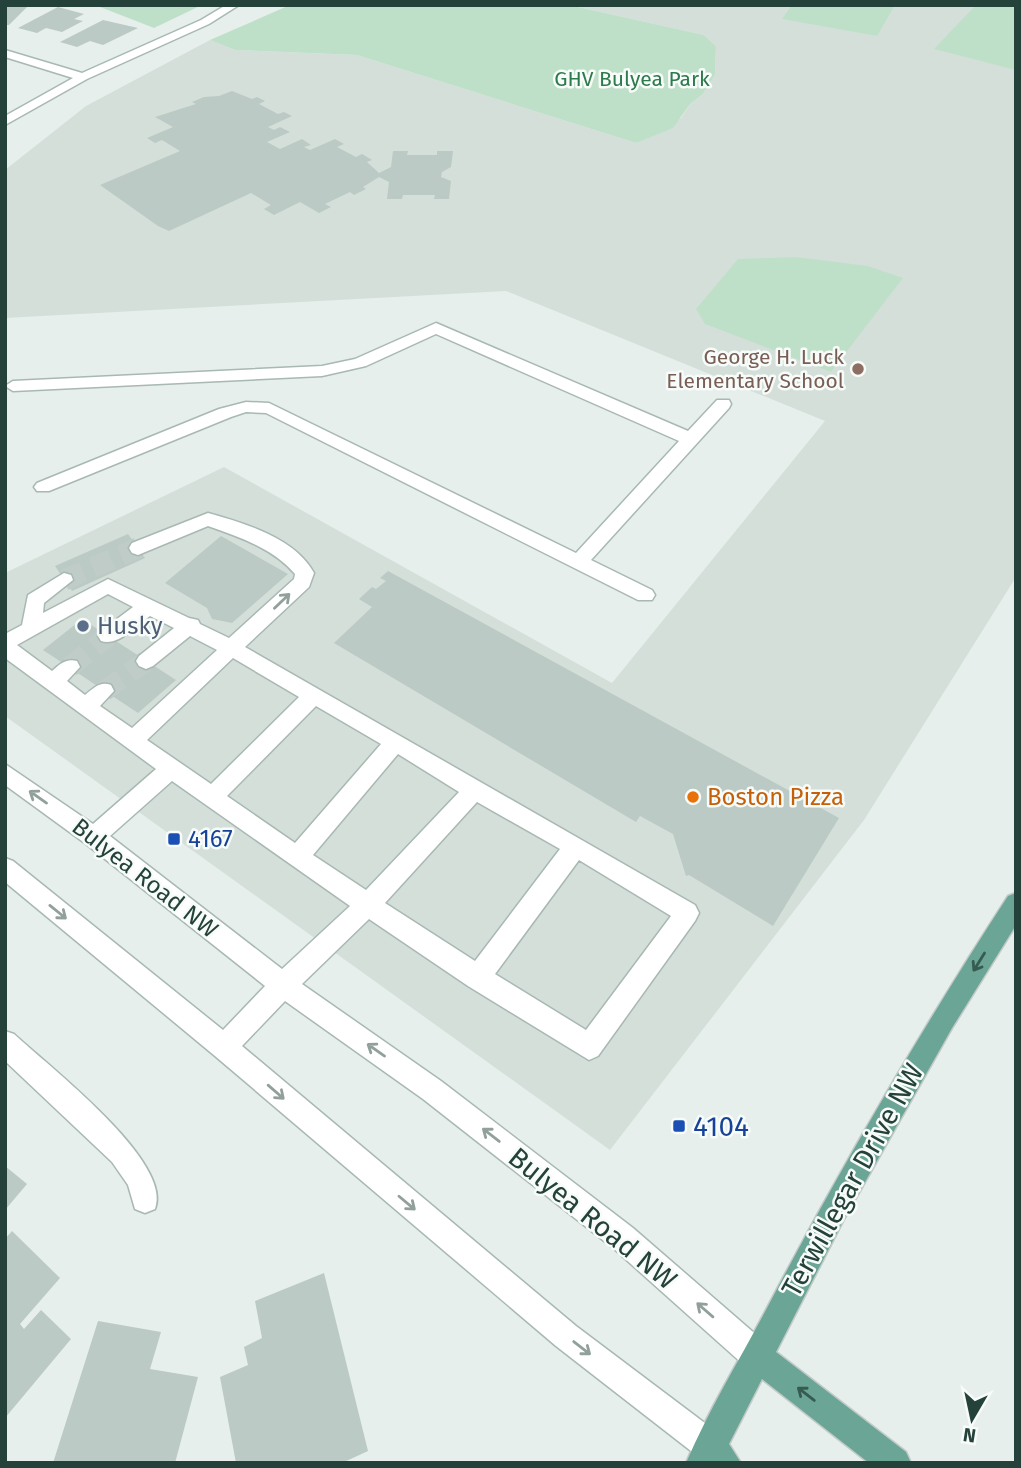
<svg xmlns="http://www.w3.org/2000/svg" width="1021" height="1468" font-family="'Fira Sans',sans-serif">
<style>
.built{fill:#d4dfda}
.green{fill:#bfe0c8}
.building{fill:#bbcac4}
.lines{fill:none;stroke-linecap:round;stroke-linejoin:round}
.minor-tunnel{stroke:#bfccc8;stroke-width:21;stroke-dasharray:21 10;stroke-linecap:butt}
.minor-casing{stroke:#a8b8b2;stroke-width:3}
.major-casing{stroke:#c2cac8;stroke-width:3}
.minor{fill:#fff;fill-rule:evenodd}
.major{fill:#6aa596;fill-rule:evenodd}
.oneway{stroke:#92a09c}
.oneway2{stroke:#365b51}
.education-dot{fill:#8d6e63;stroke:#f7fbf9;stroke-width:2.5}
.service-dot{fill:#5c6f8a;stroke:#f7fbf9;stroke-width:2.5}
.food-dot{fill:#e8710a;stroke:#f7fbf9;stroke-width:2.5}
.transit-dot{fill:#1a4fb4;stroke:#f7fbf9;stroke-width:2.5}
.labels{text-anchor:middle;stroke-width:5;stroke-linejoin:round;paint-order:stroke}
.far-park-label{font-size:21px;fill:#2d7a4b;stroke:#f7fbf9}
.far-education-label{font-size:21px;fill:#785e54;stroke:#f7fbf9;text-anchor:end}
.service-label{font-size:24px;fill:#4e5e75;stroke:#f7fbf9;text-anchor:start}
.food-label{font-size:24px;fill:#c56008;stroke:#f7fbf9;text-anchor:start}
.transit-label{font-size:24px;fill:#164399;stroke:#f7fbf9;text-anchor:start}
.street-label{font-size:24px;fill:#24423a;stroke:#f7fbf9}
.near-transit-label{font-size:28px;fill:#164399;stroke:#f7fbf9;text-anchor:start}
.near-street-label{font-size:28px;fill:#24423a;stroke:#f7fbf9}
</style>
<rect width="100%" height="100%" fill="#e6efeb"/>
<polygon class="built" points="569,5 1016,5 1016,577 864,820 610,1150 5,716 5,573 224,467 612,683 825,421 506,291 5,318 5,170 86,106 210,40 235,50 357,55 636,143 681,118 690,104 703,94 715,75 716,46 704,35"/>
<g class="green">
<polygon points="95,5 202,5 154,28"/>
<polygon points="290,5 569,5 704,35 716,46 715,75 703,94 690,104 673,128 636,143 357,55 235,50 210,40"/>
<polygon points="792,5 895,5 877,36 782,19"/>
<polygon points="976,5 1016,5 1016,70 934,49"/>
<polygon points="796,257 868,266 903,278 831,372 705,324 696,309 738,259"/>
</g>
<g class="building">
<polygon points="5,5 29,5 9,25 5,25"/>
<polygon points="58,7 84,14 74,19 83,21 62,32 46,28 37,33 18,28"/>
<polygon points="103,20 138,28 103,45 90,41 77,47 60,42"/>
<polygon points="232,91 252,99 257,97 265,101 259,104 278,114 284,112 292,116 268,127 274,130 280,127 290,132 267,142 280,149 302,139 311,145 304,147 310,150 335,139 344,144 337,147 356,157 362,154 372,160 367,162 379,173 391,167 393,151 408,151 407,155 437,155 437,151 453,151 451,167 442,172 441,177 451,181 449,199 434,199 435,195 403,195 402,199 387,199 389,182 379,177 363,187 366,189 354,195 350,192 325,204 331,207 319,213 300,202 274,215 264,209 271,205 251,193 169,231 158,226 100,185 180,151 162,140 155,143 147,138 173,127 155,117 196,104 192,102 204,97 219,96"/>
<polygon points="128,534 145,558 72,591 55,566"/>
<polygon points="221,536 288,574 232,623 212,619 207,608 165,583"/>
<polygon points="388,571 839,818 773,926 689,875 686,876 673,834 640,816 636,822 334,643 372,607 359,599 372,587 376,589 386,581 380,578"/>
<polygon points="82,619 176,680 138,713 43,650"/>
<polygon points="5,1166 27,1184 5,1210"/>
<polygon points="12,1231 60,1278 20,1324 24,1329 41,1310 71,1339 5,1418 5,1239"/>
<polygon points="324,1273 368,1451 342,1463 236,1463 220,1377 248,1365 244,1347 262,1338 255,1301"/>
<polygon points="98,1321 161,1332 150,1369 198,1377 175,1463 53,1463"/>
</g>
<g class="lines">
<g class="minor-tunnel">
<polyline points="64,580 138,548"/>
<polyline points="70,667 108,636"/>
<polyline points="104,691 146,661"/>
</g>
<defs>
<g id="minor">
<polygon points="226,5 239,5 209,24 87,79 5,125 5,116 73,78 5,57 5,50 82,73 201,20"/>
<polygon points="436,323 688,431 717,400 729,400 731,404 729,408 591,560 652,590 655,595 652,600 638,600 266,413 246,412 231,417 49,491 37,491 34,487 37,483 219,409 246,402 269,403 576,553 679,441 436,334 366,366 322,376 13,391 5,386 13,381 322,366 355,359"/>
<path d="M208 513C244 523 295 538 314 573L309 587 245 647 695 905 699 913 695 921 598 1056 589 1060 468 986 369 919 302 984 441 1081 633 1228 767 1344 771 1355 767 1366 756 1370 745 1366 613 1248 423 1099 285 1001 242 1046 576 1326 722 1436 727 1447 722 1458 711 1463 700 1458 556 1346 215 1056 5 882V858L13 861 223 1030 265 986 86 844 5 785V764L93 824 156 769 5 658V634L22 625 28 595 64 573 71 575 73 580 44 603 43 613 108 579 189 618 198 620 200 624 229 638 294 579 295 574C273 548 239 537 208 526L138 555 132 553 129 548 132 543ZM108 594 133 607 101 631 98 636 101 641C118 647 137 625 150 616L174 628 139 656 136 661 139 666 146 669 153 666 190 636 217 650 132 728 100 706 114 691 111 685C100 681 94 688 85 695L67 681 80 667 77 661C66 658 60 664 52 671L17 645ZM233 658 299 697 211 784 147 740ZM316 706 381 744 295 843 227 796ZM398 754 459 792 366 890 313 855ZM172 781 350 906 282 969 110 836ZM477 802 560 849 475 961 385 903ZM579 860 671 916 586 1030 495 974Z"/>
<path d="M5 1031 14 1034C47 1065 174 1162 155 1209L145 1213 135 1209 128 1185 112 1162 5 1061Z"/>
</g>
<path id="major" d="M1016 893V925L952 1028 843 1221 776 1352 906 1452 911 1463H869L762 1379 729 1444 741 1463H686C709 1409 740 1359 767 1308 841 1167 921 1030 1008 896Z"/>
</defs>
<use href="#minor" class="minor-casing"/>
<use href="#major" class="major-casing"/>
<use href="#minor" class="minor"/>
<use href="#major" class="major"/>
</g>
<defs><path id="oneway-shaft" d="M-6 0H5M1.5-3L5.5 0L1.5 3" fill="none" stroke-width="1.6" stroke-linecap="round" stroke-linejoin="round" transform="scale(1.75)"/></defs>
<g class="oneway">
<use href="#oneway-shaft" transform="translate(282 601) rotate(-44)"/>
<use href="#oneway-shaft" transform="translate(38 797) rotate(-145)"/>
<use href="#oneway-shaft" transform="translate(58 912) rotate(39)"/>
<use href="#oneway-shaft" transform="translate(376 1050) rotate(-145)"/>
<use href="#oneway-shaft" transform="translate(276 1092) rotate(41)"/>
<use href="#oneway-shaft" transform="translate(491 1135) rotate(-142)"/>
<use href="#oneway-shaft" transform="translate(407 1203) rotate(40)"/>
<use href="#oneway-shaft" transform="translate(705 1310) rotate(-139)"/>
<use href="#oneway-shaft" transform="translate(582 1348) rotate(38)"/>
</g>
<g class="oneway2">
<use href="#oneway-shaft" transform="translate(979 962) rotate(122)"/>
<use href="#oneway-shaft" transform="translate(806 1394) rotate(-142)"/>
</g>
<circle class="education-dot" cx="858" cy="369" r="7"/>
<circle class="service-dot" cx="83" cy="626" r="7"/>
<circle class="food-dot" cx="693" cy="797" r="7"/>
<g class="transit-dot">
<rect x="167" y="832" width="14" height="14" rx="3.5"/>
<rect x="672" y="1119" width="14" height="14" rx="3.5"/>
</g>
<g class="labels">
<g class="far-park-label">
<text x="632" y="86">GHV Bulyea Park</text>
</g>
<g class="far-education-label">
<text x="844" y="364">George H. Luck<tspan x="844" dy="24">Elementary School</tspan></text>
</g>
<g class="service-label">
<text x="97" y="634">Husky</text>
</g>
<g class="food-label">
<text x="707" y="805">Boston Pizza</text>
</g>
<g class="transit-label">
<text x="188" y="847">4167</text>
</g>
<g class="street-label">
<text transform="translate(145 878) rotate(38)" y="8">Bulyea Road NW</text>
</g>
<g class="near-transit-label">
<text x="693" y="1136">4104</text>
</g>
<g class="near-street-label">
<text transform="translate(852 1180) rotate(-61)" y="10">Terwillegar Drive NW</text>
<text transform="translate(593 1218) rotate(39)" y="10">Bulyea Road NW</text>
</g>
</g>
<rect width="1021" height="1468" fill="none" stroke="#24423a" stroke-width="14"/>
<g transform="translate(972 1419) rotate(189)" stroke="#f7fbf9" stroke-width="5" paint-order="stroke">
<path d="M0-5L12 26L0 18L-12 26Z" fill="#24423a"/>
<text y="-10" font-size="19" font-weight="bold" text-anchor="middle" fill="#24423a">N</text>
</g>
</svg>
